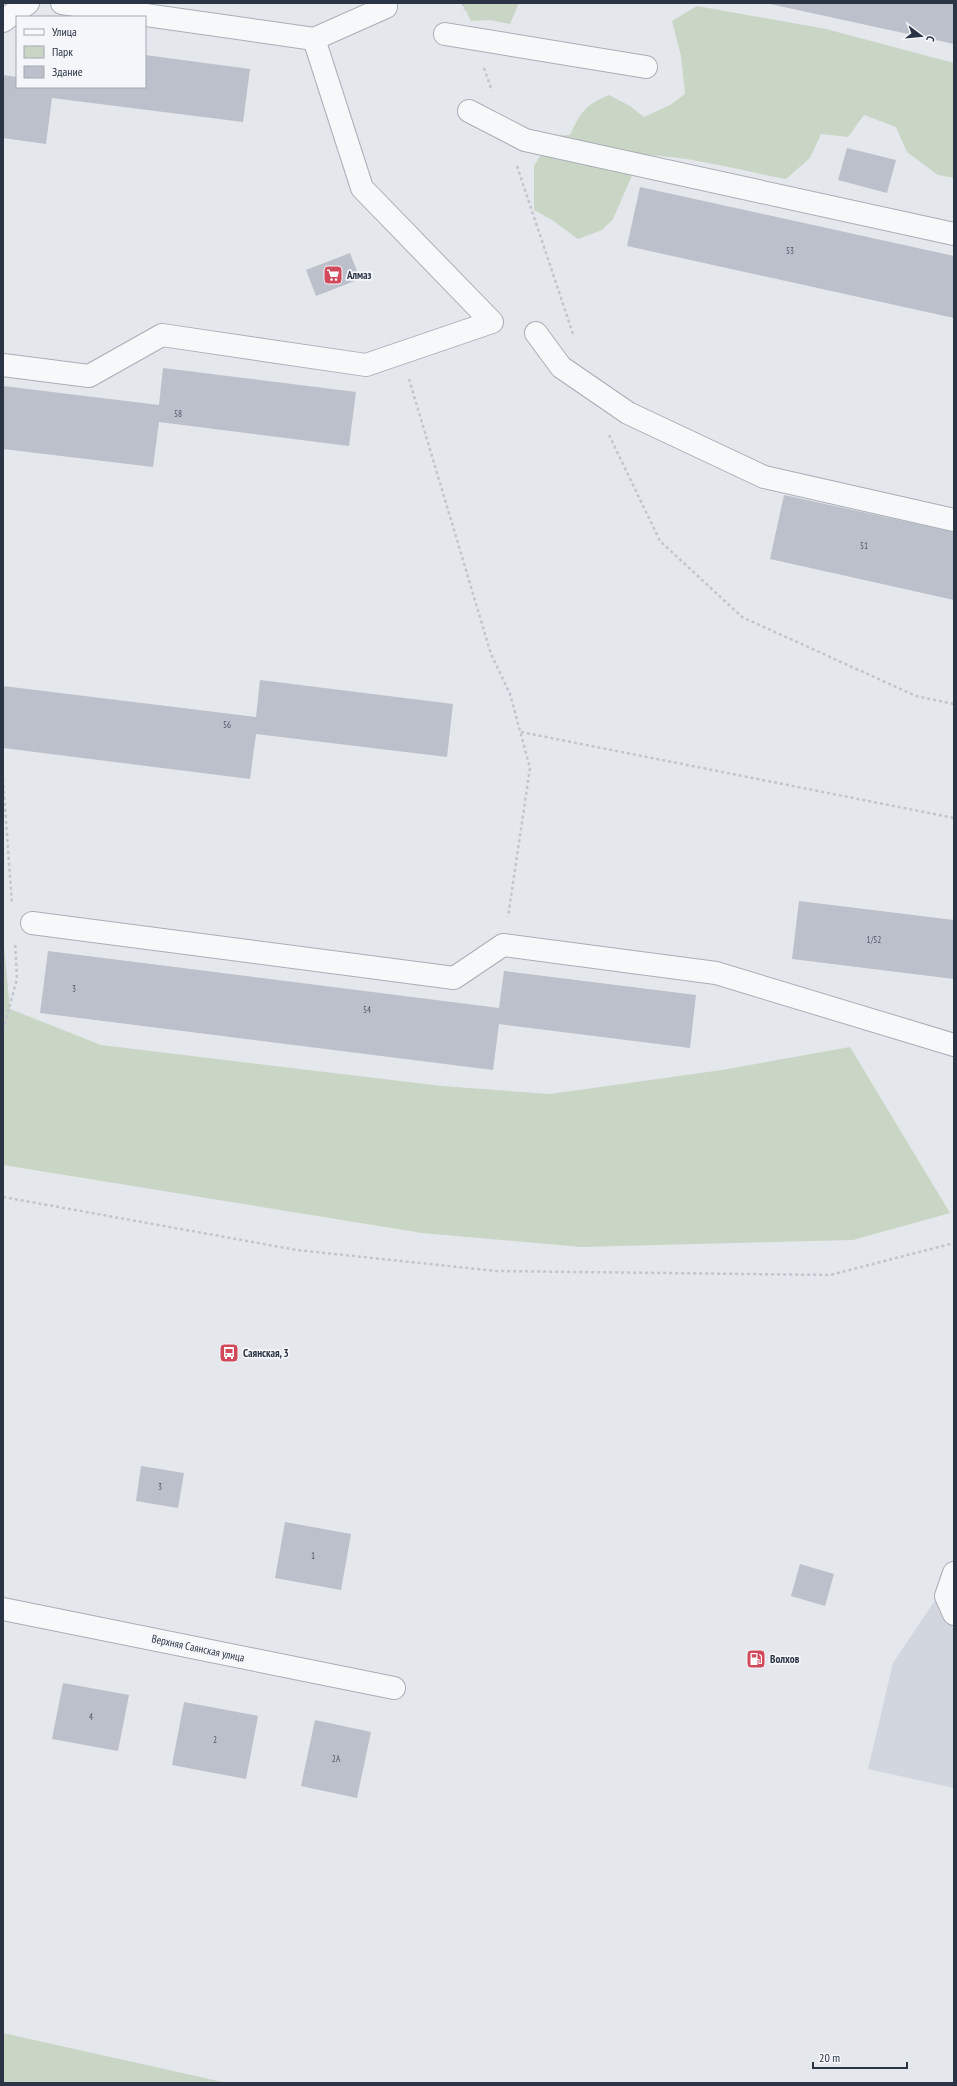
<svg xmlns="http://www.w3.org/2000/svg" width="957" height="2086" font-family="'PT Sans Narrow',sans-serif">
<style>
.built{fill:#d2d6de}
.green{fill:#c9d6c5}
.building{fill:#bbc0ca}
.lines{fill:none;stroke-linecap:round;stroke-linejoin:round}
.minor-casing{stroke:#a9aeb7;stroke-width:24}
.path{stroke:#c2c5cb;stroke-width:2.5;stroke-dasharray:3 3;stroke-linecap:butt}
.minor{stroke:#f7f8fa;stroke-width:22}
.labels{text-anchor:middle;stroke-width:3.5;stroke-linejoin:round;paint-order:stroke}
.number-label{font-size:9px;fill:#4f5766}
.poi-label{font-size:11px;font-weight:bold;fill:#2b3445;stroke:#f4f6f9;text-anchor:start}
.street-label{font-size:11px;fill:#2b3445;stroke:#f4f6f9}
</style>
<rect width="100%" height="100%" fill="#e4e7ec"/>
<polygon class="built" points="954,1572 954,1788 868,1769 893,1663"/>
<g class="green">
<polygon points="462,3 519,3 510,24 490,20 471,21"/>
<path d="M697 6 826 29 954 63V178L938 175 907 152 896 127 864 115 848 137 821 134 810 158 786 179C737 170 691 156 641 155L613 219 602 230 578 239 552 220 534 210V166L552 136 570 135C581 112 585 105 609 95L630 106 644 117 670 105 685 94 681 56 672 21Z"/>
<polygon points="3,937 10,1009 101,1045 442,1086 550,1094 722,1070 850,1047 950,1213 853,1240 581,1247 422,1233 3,1165"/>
<polygon points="3,2033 227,2083 3,2083"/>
</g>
<g class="building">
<polygon points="954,3 954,44 770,4 770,3"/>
<polygon points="145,55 250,69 243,122 52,98 46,144 3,138 3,75 17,77 17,87 145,87"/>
<polygon points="847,148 896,160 887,193 838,180"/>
<polygon points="640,187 954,256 954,318 627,246"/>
<polygon points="350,253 360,279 316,296 306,270"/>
<polygon points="163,368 356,392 349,446 159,422 153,467 3,449 3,386 159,405"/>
<polygon points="784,495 954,532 954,600 770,559"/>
<polygon points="260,680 453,704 447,757 256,734 250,779 3,748 3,686 256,717"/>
<polygon points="799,901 954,920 954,979 792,959"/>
<polygon points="48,951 499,1008 504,971 696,995 690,1048 499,1024 493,1070 40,1013"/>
<polygon points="141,1466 184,1473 178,1508 136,1501"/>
<polygon points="285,1522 351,1534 341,1590 275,1578"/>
<polygon points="800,1564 834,1574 825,1606 791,1596"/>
<polygon points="63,1683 129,1695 118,1751 52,1739"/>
<polygon points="184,1702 258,1716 246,1779 172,1765"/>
<polygon points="315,1720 371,1732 357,1798 301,1786"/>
</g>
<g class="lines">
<defs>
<g id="minor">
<polyline points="62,3 314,39 386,7"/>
<polyline points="3,21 28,3"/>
<polyline points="445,34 646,67"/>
<polyline points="469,111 525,140 954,234"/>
<polyline points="536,333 561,367 628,413 764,477 954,520"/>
<polyline points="3,365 89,376 162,335 366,365 492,322 362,188 314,39"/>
<polyline points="32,923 454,978 503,945 716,973 954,1045"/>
<polyline points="954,1573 946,1596 954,1614"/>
<polyline points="3,1609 394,1688"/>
</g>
</defs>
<use href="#minor" class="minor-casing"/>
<g class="path">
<polyline points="463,3 465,10"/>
<polyline points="484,68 492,91"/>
<polyline points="517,166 573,334"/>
<polyline points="409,379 491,654 510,694 530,768 508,917"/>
<polyline points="609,435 660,541 742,617 916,696 954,704"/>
<polyline points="521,732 954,818"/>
<polyline points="3,779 12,904"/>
<polyline points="3,1030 17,979 15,943"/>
<polyline points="3,1197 297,1250 496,1271 830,1275 954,1243"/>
</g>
<use href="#minor" class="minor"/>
</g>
<defs>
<symbol id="supermarket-square" viewBox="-11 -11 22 22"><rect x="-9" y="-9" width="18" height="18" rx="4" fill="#d1495b" stroke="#f4f6f9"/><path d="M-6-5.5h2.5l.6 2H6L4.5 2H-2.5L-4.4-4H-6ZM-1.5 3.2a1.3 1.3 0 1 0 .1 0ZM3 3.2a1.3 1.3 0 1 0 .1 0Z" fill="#fff"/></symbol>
<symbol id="bus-square" viewBox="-11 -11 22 22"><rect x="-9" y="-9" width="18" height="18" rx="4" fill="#d1495b" stroke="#f4f6f9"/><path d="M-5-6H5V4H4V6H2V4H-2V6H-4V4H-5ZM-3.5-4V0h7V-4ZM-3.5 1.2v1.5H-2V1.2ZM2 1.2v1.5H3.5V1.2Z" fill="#fff"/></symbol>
<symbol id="fuel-square" viewBox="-11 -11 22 22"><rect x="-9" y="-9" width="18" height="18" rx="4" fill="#d1495b" stroke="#f4f6f9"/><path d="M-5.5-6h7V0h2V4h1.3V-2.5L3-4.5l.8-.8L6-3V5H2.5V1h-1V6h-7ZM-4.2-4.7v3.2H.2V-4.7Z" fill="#fff"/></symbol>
</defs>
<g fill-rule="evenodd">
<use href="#supermarket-square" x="322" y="264" width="22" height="22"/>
<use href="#bus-square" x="218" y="1342" width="22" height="22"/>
<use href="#fuel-square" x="745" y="1648" width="22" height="22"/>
</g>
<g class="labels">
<g class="number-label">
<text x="790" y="254">53</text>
<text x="178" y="417">58</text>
<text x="864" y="549">51</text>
<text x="227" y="728">56</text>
<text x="874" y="943">1/52</text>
<text x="74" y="992">3</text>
<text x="367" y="1013">54</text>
<text x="160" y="1490">3</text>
<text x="313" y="1559">1</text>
<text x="91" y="1720">4</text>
<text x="215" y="1743">2</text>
<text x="336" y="1762">2А</text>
</g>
<g class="poi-label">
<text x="347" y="279">Алмаз</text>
<text x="243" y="1357">Саянская, 3</text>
<text x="770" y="1663">Волхов</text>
</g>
<g class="street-label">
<text transform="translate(198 1648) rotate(12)" y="4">Верхняя Саянская улица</text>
</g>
</g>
<rect width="957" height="2086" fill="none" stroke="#2b3445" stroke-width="8"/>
<rect x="16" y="16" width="130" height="72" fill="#f4f6f9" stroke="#a4a8b1"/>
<rect x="24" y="29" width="20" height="6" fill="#f7f8fa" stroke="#a4a8b1"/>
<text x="52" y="36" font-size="12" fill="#2b3445">Улица</text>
<rect x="24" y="46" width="20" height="12" fill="#c9d6c5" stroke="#a4a8b1"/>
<text x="52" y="56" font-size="12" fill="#2b3445">Парк</text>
<rect x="24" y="66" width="20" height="12" fill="#bbc0ca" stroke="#a4a8b1"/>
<text x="52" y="76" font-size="12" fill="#2b3445">Здание</text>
<g transform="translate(921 36) rotate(106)" stroke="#f4f6f9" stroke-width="3" paint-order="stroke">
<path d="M0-3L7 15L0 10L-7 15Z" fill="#2b3445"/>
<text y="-6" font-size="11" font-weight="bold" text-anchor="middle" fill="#2b3445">С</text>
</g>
<path d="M813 2062v6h94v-6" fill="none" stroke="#2b3445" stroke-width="2"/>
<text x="819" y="2062" font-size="12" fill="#2b3445" stroke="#f4f6f9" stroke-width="3" paint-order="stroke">20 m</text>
</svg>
